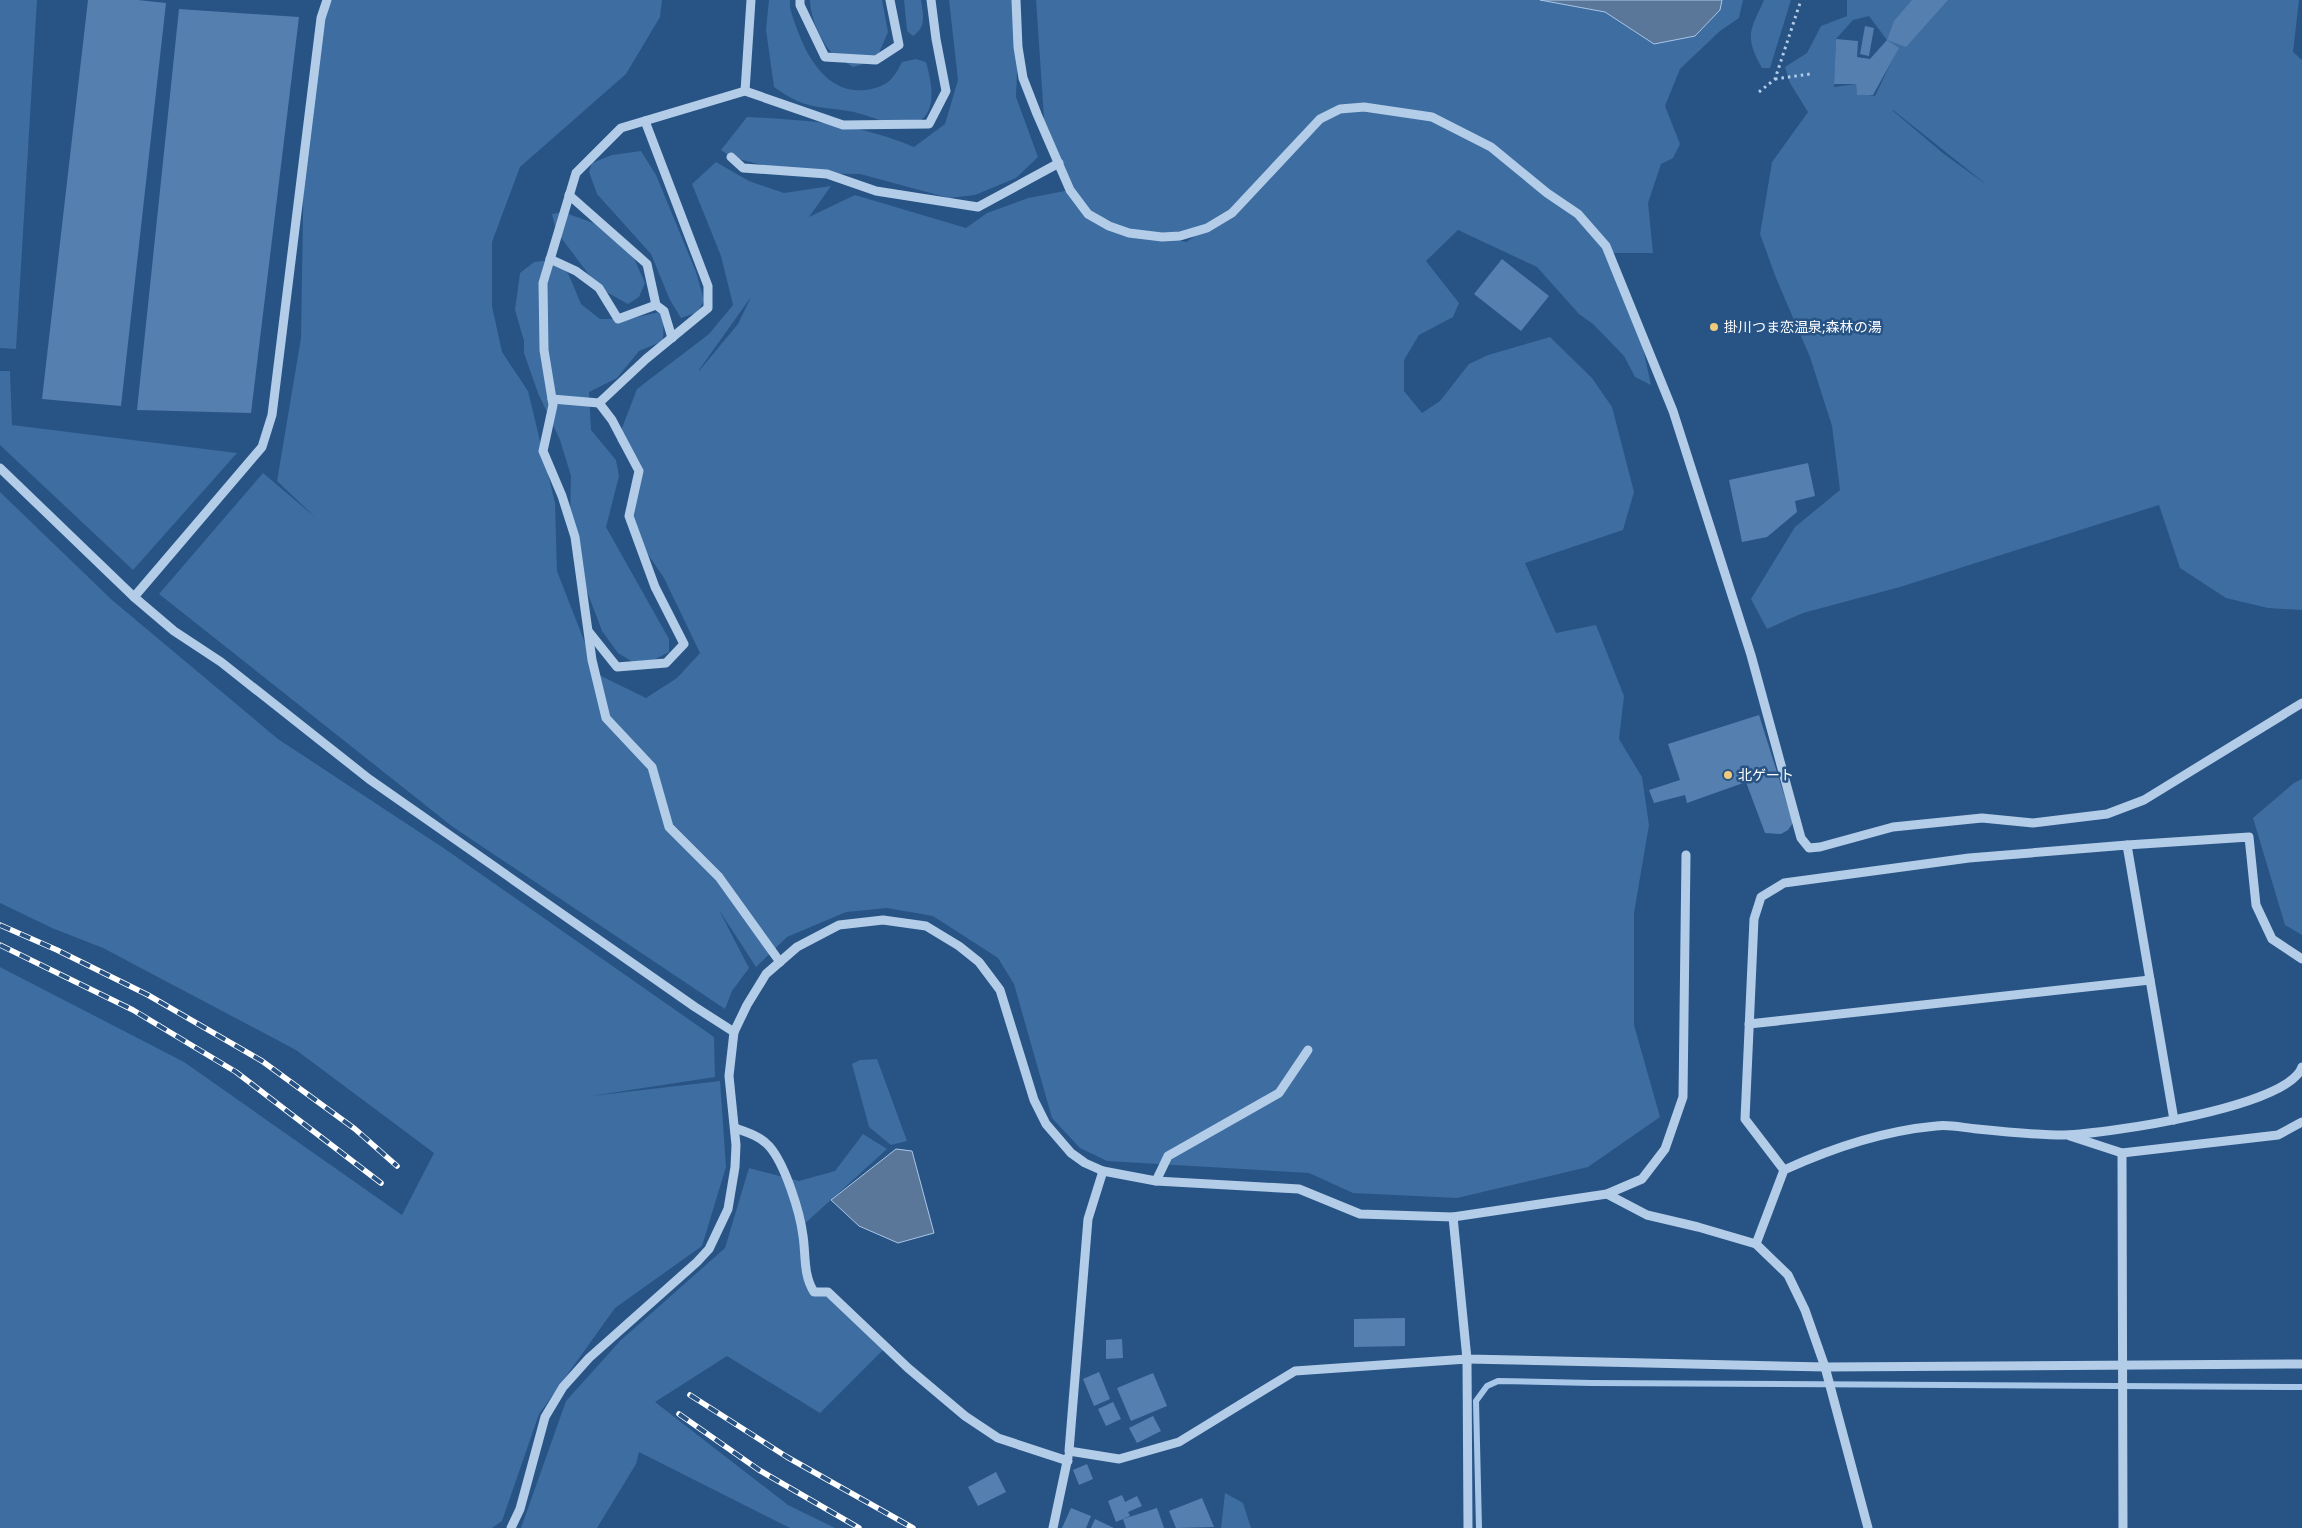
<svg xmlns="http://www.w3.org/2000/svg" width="2302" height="1528" font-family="'Noto Sans','Noto Sans JP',sans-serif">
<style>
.green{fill:#3d6da1;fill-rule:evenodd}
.water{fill:#5a7699;stroke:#a8c7e8}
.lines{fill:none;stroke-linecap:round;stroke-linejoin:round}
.stream{stroke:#a8c7e8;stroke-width:6}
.building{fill:#557fae}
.path{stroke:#b3cce7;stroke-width:3;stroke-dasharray:2.5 4;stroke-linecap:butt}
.minor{stroke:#b3cce7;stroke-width:9}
.rail-casing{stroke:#fff;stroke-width:5.5}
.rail{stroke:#285385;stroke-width:4;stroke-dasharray:11;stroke-linecap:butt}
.poi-dot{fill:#efca7a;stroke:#285385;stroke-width:2}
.labels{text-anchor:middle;stroke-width:5;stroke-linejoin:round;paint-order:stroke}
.poi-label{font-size:14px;fill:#fff;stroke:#285385;text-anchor:start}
</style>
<rect width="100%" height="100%" fill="#285385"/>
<g class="green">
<polygon points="0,0 37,0 16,349 0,348"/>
<path d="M328 0H662L660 17 626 74 520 167 492 242V306L502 352 528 391 555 503 557 571 597 674 646 698 677 678 700 653 664 578 626 522C646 479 644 478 617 441L637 389 709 334 733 305 721 256 692 184 716 162 749 181 784 193 831 186 809 217 855 195 966 228 987 213 1028 198 1070 190 1045 132 1036 0H1743L1739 18 1720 31 1680 69 1665 106 1680 144 1673 158 1661 164 1648 203 1653 253H1610L1638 326 1651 385 1635 377 1624 356 1593 324 1579 314 1537 267 1458 230 1426 261 1459 303 1453 317 1419 335 1404 360V391L1422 413 1440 401 1469 364 1488 355 1550 337 1592 378 1612 407 1634 492 1623 530 1525 563 1556 633 1596 625 1624 696 1619 739 1642 777 1649 825 1634 913V1025L1660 1117 1588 1167 1457 1198 1353 1193 1309 1173 1107 1161 1080 1148 1052 1118 1014 984 998 958 933 916 887 908 846 912 787 937 756 967 719 910 749 968 732 991 725 1009 453 827 159 594 263 473 315 517 277 481 301 338 304 153ZM1207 228 1186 242 1163 237ZM751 297 738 324 699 371V370Z"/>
<path d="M769 0H790C789 10 794 20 797 29 808 60 829 94 865 90 887 87 893 80 902 62L916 59 926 62C933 87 940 124 903 125 892 125 866 115 854 112 835 108 815 109 797 101 789 97 781 92 774 87L766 30Z"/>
<path d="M810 0H882L888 32 876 60 853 67C847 63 839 59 833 54 821 42 810 17 810 0Z"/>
<path d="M904 0H921C923 15 927 27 913 36L907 31Z"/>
<path d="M949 0H1017L1018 47 1016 97 1038 157 1016 178 975 195 949 198 860 174 793 173 731 157 721 150 747 117C809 120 856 123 914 147L945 124 958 80Z"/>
<path d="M1764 0H1791L1770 68H1762C1744 36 1750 31 1764 0Z"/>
<path d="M1847 0H2299L2293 52 2302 60V610L2268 608 2226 598 2180 568 2159 505 1900 587 1803 613 1767 629 1751 599 1795 527 1840 490 1832 426 1810 357 1776 278 1760 234 1772 162 1808 112 1790 83 1785 67 1807 53 1821 26 1847 16ZM1869 16 1887 40 1898 48 1875 96 1857 93 1856 84 1834 87 1836 39 1853 20ZM1892 110H1893L1987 185 1944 154Z"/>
<polygon points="641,151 656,175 696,272 704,300 698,312 681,318 670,300 651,254 597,194 589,172 592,163 612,155"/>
<polygon points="563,212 596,224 633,256 645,283 639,297 628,304 599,288 556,231 552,214"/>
<polygon points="552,260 568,273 581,304 600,319 629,319 664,311 663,341 639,351 617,378 589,392 591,430 616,460 619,476 606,527 669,639 669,652 652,661 636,664 618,653 602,631 585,586 570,515 571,476 560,440 538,393 524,353 524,341 515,310 520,273 534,262"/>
<polygon points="0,371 10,371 12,425 237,453 133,570 0,445"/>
<polygon points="0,492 112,600 278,739 445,849 714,1037 715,1077 591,1096 720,1081 726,1167 702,1246 615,1308 539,1414 502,1521 492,1528 0,1528 0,967 184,1062 402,1215 434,1153 296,1050 103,948 52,928 0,903"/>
<polygon points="2302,779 2302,935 2285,925 2253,818 2294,783"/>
<polygon points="877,1059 907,1141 891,1145 869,1127 852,1064 860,1060"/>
<polygon points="863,1134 887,1149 801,1227 814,1292 836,1300 886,1347 820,1413 727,1356 655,1402 788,1505 835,1528 790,1528 639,1452 636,1464 597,1528 521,1528 566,1401 620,1341 725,1248 749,1168 799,1181 835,1171"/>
<polygon points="1225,1493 1243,1503 1251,1528 1221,1528"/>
</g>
<g class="water">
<polygon points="1540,0 1722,0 1720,10 1695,36 1654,44 1605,12"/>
<polygon points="896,1149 912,1151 934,1233 898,1243 859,1226 831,1200"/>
</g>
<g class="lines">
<polyline class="stream" points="1479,1528 1476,1401 1487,1386 1498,1381 1592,1383 2302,1387"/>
</g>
<g class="building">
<polygon points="88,0 138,0 166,3 121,406 42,399"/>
<polygon points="1912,0 1948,0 1906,47 1887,40 1894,21"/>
<polygon points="179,9 299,17 251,413 137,410"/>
<polygon points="1865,26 1874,28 1869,56 1860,54"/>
<polygon points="1836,39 1858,41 1857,57 1870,59 1887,40 1899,48 1873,95 1857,95 1856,84 1834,84"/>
<polygon points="1502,259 1549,296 1521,331 1474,294"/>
<polygon points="1808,463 1815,496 1795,501 1797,512 1767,537 1742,542 1729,480"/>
<polygon points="1759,715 1793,823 1788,830 1781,834 1765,833 1746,782 1687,803 1685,795 1654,803 1649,790 1680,780 1668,744"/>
<polygon points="1405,1318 1405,1346 1354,1347 1354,1319"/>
<polygon points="1122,1339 1123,1358 1106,1359 1106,1340"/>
<polygon points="1099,1372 1110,1399 1094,1406 1083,1379"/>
<polygon points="1153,1373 1167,1406 1131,1421 1117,1388"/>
<polygon points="1113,1402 1121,1419 1106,1426 1098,1409"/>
<polygon points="1153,1416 1161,1431 1137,1443 1129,1428"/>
<polygon points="1087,1464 1093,1479 1079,1485 1073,1470"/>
<polygon points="996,1472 1006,1492 978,1506 968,1487"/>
<polygon points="1122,1495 1125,1502 1137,1496 1142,1506 1128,1512 1130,1516 1116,1522 1108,1501"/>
<polygon points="1202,1498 1214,1527 1176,1528 1169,1511"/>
<polygon points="1071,1508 1091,1516 1086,1528 1062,1528"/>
<polygon points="1157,1508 1164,1528 1126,1528 1123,1519"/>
<polygon points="1095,1519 1114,1528 1091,1528"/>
</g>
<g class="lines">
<g class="path">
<polyline points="1775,79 1810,74"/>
<polyline points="1759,92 1775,79 1801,0"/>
</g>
<g class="minor">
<polyline points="800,0 800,5 825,57 876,60 899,45 890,0"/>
<polyline points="1016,0 1018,47 1023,78 1037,114 1070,190 1088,214 1109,226 1129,233 1162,237 1180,236 1207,228 1232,213 1320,119 1340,109 1364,107 1432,117 1491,147 1547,193 1578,214 1606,246 1673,411 1751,655 1801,838 1809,848 1820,847 1893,827 1982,818 2033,823 2107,814 2144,800 2302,703"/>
<polyline points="745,91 751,0"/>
<polyline points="731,157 743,168 827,174 876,191 978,207 1059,163"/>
<polyline points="569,195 647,264 656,305 664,311 672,338"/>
<polyline points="550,259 576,271 599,288 618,319 656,305"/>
<polyline points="552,399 599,403"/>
<polyline points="0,468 134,597 174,631 221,662 369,779 695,1007 734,1032"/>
<polyline points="134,597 262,447 272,415 321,18 327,0"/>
<polyline points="589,632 617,667 666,663 684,644 655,587 629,516 639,471 612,420 599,403 646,359 708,308 708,286 645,121"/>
<polyline points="2127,845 2249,837 2256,905 2272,939 2302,959"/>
<polyline points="780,962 719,877 669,827 652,767 606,718 592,660 575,537 562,496 543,451 553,405 544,350 543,283 576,173 621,128 745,91 843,125 929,124 946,91 936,39 931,0"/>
<polyline points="1749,1024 2150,980"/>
<path d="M735 1128C746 1132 760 1136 769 1146 785 1164 800 1212 803 1236 806 1255 803 1275 814 1292H828L908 1368 965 1416 998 1438 1068 1461"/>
<polyline points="2070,1136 2122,1153 2278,1135 2302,1122"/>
<polyline points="2122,1153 2123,1528"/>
<polyline points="1784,1170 1745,1119 1754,919 1761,897 1784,883 1969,858 2127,845 2174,1120"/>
<polyline points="1103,1171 1088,1219 1069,1451 1119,1459 1179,1442 1295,1371 1467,1359 1468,1528"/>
<polyline points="1156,1181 1168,1156 1279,1093 1308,1050"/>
<polyline points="1607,1194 1647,1215 1698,1227 1756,1244 1788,1275 1805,1310 1825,1367 1868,1528"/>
<polyline points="1453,1217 1467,1359 1825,1367 2302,1364"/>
<path d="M1756 1244 1784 1170C1832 1148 1882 1131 1936 1126 1949 1124 1964 1128 1977 1129 2006 1132 2035 1135 2064 1135 2106 1134 2289 1107 2302 1067"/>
<polyline points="511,1528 520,1509 545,1417 563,1387 589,1358 697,1262 709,1249 728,1209 735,1167 736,1145 729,1076 734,1032 747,1005 766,974 797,947 839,925 883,920 926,926 959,946 979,962 1000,990 1034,1100 1046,1124 1071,1153 1085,1163 1103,1171 1156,1181 1299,1189 1360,1214 1453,1217 1607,1194 1642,1179 1665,1149 1683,1097 1686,855"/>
<polyline points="1053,1528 1068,1457"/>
</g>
<defs>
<g id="rail">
<polyline points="0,925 57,950 148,995 262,1061 355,1129 397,1166"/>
<polyline points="0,945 133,1010 236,1072 381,1183"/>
<polyline points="690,1395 787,1457 913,1528"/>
<polyline points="679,1414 759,1470 859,1528"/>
</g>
</defs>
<use href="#rail" class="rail-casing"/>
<use href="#rail" class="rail"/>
</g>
<g class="poi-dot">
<circle cx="1714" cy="327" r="5"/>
<circle cx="1728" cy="775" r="5"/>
</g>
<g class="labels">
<g class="poi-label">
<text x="1724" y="332">掛川つま恋温泉;森林の湯</text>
<text x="1738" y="780">北ゲート</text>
</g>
</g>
</svg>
